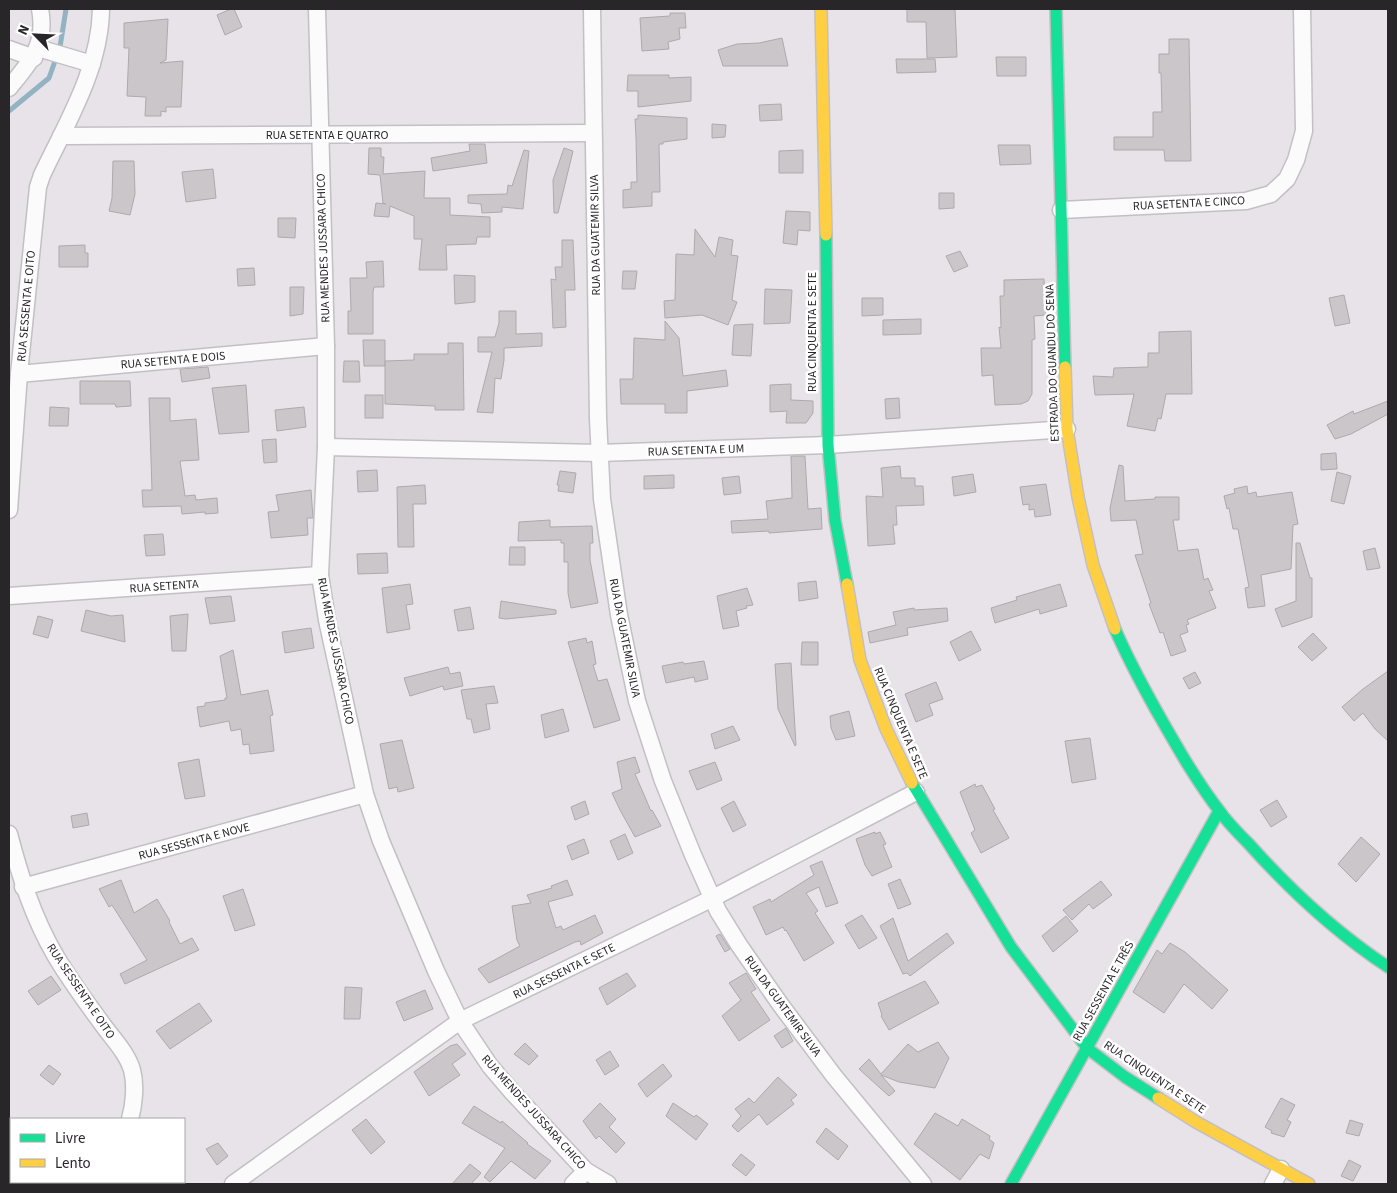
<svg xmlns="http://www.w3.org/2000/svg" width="1397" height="1193" font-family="'Source Sans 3',sans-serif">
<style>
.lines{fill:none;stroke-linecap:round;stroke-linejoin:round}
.stream{stroke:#93b3c3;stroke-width:5}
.building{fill:#cac6c9;stroke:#ada9ac}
.street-casing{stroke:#c3c0c4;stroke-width:19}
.fast-casing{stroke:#c3c0c4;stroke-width:14}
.slow-casing{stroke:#c3c0c4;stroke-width:14}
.street{stroke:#fbfbfc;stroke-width:16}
.fast{stroke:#16e098;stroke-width:11}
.slow{stroke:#ffcf43;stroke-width:11}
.labels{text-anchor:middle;stroke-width:5;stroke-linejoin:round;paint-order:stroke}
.street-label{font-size:12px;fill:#29262a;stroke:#fff}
</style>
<rect width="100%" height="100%" fill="#e7e3e9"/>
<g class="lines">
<polyline class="stream" points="9,111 49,78 60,47 66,9"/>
</g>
<g class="building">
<polygon points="231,9 234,9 242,27 225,35 217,15"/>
<polygon points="907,9 955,9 957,57 927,58 926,22 907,22"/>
<polygon points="670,13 685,13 686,28 679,28 680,39 668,42 669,49 642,51 640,18 670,16"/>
<polygon points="168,19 166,60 160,63 183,61 181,107 166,107 166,112 161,111 161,116 145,116 146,97 127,96 129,48 124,48 124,23"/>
<polygon points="782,38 788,66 723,66 718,50 737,44 759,43"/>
<polygon points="1169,39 1189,39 1191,161 1165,161 1164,150 1114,150 1114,137 1153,137 1153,112 1162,112 1161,73 1159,73 1159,54 1169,54"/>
<polygon points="996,57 1026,57 1026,76 997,76"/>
<polygon points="896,59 935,59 936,72 897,73"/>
<polygon points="628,75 669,75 669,78 691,77 691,101 638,107 638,91 627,91"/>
<polygon points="781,104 782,120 760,121 759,105"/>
<polygon points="638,115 687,118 687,139 663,142 663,144 659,144 660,192 652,192 652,206 623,208 623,190 631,189 631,182 637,182 636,137 635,119 638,119"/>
<polygon points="712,124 726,125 725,137 712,138"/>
<polygon points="469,144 485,144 487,163 433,171 431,158 470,151"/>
<polygon points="998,145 1030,145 1031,164 1000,165"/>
<polygon points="369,148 381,148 381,157 384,157 383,174 425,171 424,198 450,198 450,215 490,217 490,237 477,237 476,244 446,245 447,270 419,270 422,239 414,239 414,216 390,206 389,217 374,216 376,203 386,204 383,203 380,175 368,174"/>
<polygon points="564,148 573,151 558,213 554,213 553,180"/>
<polygon points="524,150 529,151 523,209 502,207 502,212 482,213 481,204 468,203 468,195 507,194 508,185 512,186"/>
<polygon points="803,150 803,173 779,173 779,151"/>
<polygon points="113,161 134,161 135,194 130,215 109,211 112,198"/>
<polygon points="213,169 216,198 186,202 182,172"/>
<polygon points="939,193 954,193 954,208 939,209"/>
<polygon points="786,211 810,212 810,231 798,230 797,245 783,243"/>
<polygon points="278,218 296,218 295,238 278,237"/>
<polygon points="695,229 715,257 719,237 733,240 731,255 738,256 732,300 737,302 728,325 702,315 665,318 664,301 675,300 676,254 694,255"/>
<polygon points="562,240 573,240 575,290 565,290 566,327 553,328 551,279 556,280 555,267 562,267"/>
<polygon points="85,245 85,253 88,253 88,267 59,267 59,246"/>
<polygon points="960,251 968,266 954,272 946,256"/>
<polygon points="383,261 384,287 374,287 373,292 373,334 348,334 348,311 351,311 350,278 367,278 366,262"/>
<polygon points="254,268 255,285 238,286 237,269"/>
<polygon points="623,271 637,271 635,289 622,289"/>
<polygon points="454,275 475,276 475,302 455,304"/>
<polygon points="1044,279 1046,315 1034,316 1035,339 1032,340 1032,394 1028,401 1021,404 995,405 993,375 982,376 981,348 1001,348 999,327 1001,328 1000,296 1004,296 1004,280"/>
<polygon points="290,287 304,287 303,314 290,316"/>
<polygon points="765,289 792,290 790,323 764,324"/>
<polygon points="1344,295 1350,323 1335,326 1329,298"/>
<polygon points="862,298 883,298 883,315 862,316"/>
<polygon points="499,311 516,311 516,334 542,333 542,346 504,348 504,360 501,379 495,378 493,413 477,412 492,352 478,352 478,337 495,337 499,323"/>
<polygon points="921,319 921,334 883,335 883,320"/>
<polygon points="665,321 679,338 683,376 726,370 728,386 687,391 687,413 665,413 665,404 621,404 620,379 633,379 634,338 665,340"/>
<polygon points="753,324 751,356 732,355 734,325"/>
<polygon points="1191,331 1192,394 1166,394 1161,419 1158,418 1155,431 1127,426 1134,394 1095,395 1093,376 1113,377 1114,368 1148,367 1148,353 1159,353 1159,332"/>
<polygon points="363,340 385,340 385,366 364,366"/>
<polygon points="448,343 463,343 464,410 435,410 435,406 385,404 385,361 414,360 414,354 448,354"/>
<polygon points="344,361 359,361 360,382 343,382"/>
<polygon points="208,367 210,378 182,382 180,369"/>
<polygon points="80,381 130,381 131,406 116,407 115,404 80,404"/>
<polygon points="791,384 791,400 813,401 813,413 806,423 786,423 787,411 770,412 770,385"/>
<polygon points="246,385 249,432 219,434 212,388"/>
<rect x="365" y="395" width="18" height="23"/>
<polygon points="149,398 170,398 170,421 196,419 199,460 180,461 185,496 195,495 196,500 217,498 218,513 205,514 205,512 182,514 181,506 143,507 142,490 152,490"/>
<polygon points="899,398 900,418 886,419 885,399"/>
<polygon points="1388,401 1388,414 1351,434 1335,439 1327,425 1353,411 1354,414"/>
<polygon points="50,407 69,408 68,426 49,426"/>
<polygon points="304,407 306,427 277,431 275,410"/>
<polygon points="276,439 277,462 264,463 262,440"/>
<polygon points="1336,453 1337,469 1321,470 1321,454"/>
<polygon points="791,456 805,456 808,509 821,508 822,529 769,533 769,531 732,533 731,521 768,519 766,501 792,498"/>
<polygon points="1119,465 1123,466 1125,501 1155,499 1155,497 1179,497 1179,520 1173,520 1178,551 1198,549 1204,580 1208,578 1213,590 1209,591 1216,608 1187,620 1189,624 1186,625 1188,632 1180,635 1186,651 1171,656 1163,632 1160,633 1149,604 1151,603 1135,555 1143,554 1136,520 1111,521 1110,508"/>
<polygon points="900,466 901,478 915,478 915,486 923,486 924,505 896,506 897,525 893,525 895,544 868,546 866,496 883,497 881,468"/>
<polygon points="377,470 378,491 358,492 357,471"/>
<polygon points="560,471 576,473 573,493 558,491 559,485 557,485"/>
<polygon points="1337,472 1351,476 1344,504 1331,501"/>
<polygon points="973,474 976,492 954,496 952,477"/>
<polygon points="674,475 674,488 644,489 644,476"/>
<polygon points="739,476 741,493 724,495 722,478"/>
<polygon points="1046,484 1051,515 1035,517 1034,509 1029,510 1029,504 1023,505 1020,487"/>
<polygon points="425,485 426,504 413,504 414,547 398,547 397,487"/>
<polygon points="1247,486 1248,494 1256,492 1257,497 1292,492 1298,524 1293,525 1291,569 1261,575 1265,606 1248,608 1245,588 1249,587 1238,529 1233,529 1229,508 1227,509 1224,496 1235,493 1234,489"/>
<polygon points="311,490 313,518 307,518 308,535 271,538 268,512 279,511 276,495"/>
<polygon points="550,520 550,527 592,526 593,543 590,543 590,560 598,603 571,608 568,593 568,562 564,562 564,543 561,543 561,540 518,541 519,522"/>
<polygon points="163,534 165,555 146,556 144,535"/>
<polygon points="1296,543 1300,543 1310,578 1312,578 1312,617 1282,627 1275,609 1296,601"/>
<polygon points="510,547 525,547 525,565 509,565"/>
<polygon points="1375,548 1380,568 1367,570 1363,551"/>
<polygon points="387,553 388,573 358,574 357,554"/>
<polygon points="816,581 818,598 799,601 798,583"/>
<polygon points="410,584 413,604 406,605 410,629 387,633 382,588"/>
<polygon points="1060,584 1067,606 1040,614 1039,609 995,623 991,608 1017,600 1016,597"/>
<polygon points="747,588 753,605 746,606 747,608 736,611 739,626 723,629 717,596"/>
<polygon points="231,596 235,621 210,624 205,598"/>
<polygon points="501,601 556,610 556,614 506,619 499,618"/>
<polygon points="470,607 474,629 458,631 454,610"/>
<polygon points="914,608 914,610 947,608 948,621 907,628 908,635 870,643 868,632 896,625 893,612"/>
<polygon points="86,610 111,616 123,615 125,642 81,631"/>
<polygon points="188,614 186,651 172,651 170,616"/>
<polygon points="38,616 53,620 48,638 33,634"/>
<polygon points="311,628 314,648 285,653 282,632"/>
<polygon points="971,631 981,650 959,661 950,642"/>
<polygon points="1313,633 1327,648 1312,661 1298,647"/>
<polygon points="586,638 587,643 592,641 596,664 593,665 598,681 607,679 620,720 594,728 568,642"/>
<polygon points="802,642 818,642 818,665 801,665"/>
<polygon points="233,650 241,695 268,690 273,715 270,716 274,751 250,754 249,744 243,745 241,729 231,731 229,721 200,727 197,707 205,706 205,703 225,700 225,698 227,698 220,656"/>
<polygon points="704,661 708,679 695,682 694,677 666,683 662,666 683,662 684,664"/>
<polygon points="791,663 796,745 795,746 778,709 775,664"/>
<polygon points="448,667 450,674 460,672 463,686 444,690 443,686 410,696 404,678"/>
<polygon points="1388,671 1388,741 1375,729 1363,713 1354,721 1342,707 1363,689"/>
<polygon points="1195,672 1201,683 1189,689 1183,678"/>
<polygon points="936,682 943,699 929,704 933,715 916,722 905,694"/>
<polygon points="494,686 498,703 486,704 490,729 474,733 471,719 467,719 461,690"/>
<polygon points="563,709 569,731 545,738 541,715"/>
<polygon points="849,711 855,736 836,740 831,728 830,716"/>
<polygon points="733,726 740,740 715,749 711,734"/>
<polygon points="1090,738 1096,779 1072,783 1065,741"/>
<polygon points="402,740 414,788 398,792 397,787 389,789 380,744"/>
<polygon points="635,757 640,772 635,774 651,811 652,810 661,826 635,837 620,810 612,793 622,789 617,762"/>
<polygon points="199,759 205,796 185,799 178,763"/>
<polygon points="715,762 722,780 697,790 689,771"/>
<polygon points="975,784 976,787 982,785 995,809 993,810 1009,838 981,853 971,833 975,830 960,792"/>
<polygon points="1277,800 1287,817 1271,827 1260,810"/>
<polygon points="585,801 589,814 575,820 571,807"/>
<polygon points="734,801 746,825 733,832 721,808"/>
<polygon points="87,813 89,825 73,828 71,816"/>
<polygon points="875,832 875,834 880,832 886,844 883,845 892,867 872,876 865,865 856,839"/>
<polygon points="625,834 633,853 618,860 610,841"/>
<polygon points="1361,837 1380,854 1356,882 1338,864"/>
<polygon points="584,839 589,853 572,860 567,846"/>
<polygon points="822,861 838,903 826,907 819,887 806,893 818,911 815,913 834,943 804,961 786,930 785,931 783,927 766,935 753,907 770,899 771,902 814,875 810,866"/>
<polygon points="900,879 911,904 898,909 888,884"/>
<polygon points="121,880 134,913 157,899 170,921 169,922 180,944 192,938 199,950 125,984 120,974 147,960 112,905 109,907 99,889"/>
<polygon points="567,880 573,895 548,902 556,928 561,926 563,930 595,915 603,933 581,945 580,941 575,942 489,983 478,969 520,946 517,940 512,906 531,903 527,895 552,888 551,886"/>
<polygon points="1101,881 1112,895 1093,909 1089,904 1072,920 1063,910"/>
<polygon points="243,889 255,925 235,931 223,896"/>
<polygon points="862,915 877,938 859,949 845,925"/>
<polygon points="1066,916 1078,931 1053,952 1042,936"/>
<polygon points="893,918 908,961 947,933 954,943 910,976 907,973 903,974 880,926"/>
<polygon points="720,934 730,949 725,952 716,936"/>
<polygon points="1170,943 1185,952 1228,990 1212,1009 1184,984 1164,1013 1133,992 1157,950 1162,954"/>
<polygon points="627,973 636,986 607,1005 599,988"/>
<polygon points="746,973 756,989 751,992 770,1020 739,1041 722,1016 741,1000 729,983"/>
<polygon points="51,976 61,990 38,1005 28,991"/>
<polygon points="925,981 939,1003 889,1030 881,1016 882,1015 878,1003"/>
<polygon points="345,987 362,988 360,1019 344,1019"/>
<polygon points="425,990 433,1009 404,1021 396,1002"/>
<polygon points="199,1003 212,1021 170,1049 156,1031"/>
<polygon points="786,1028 793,1041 782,1048 774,1036"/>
<polygon points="938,1042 949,1058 935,1088 899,1082 881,1075 895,1091 889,1096 859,1069 869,1059 881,1074 908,1044 918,1052"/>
<polygon points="525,1043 538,1056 529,1065 514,1054"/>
<polygon points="457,1044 466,1054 452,1064 460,1075 429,1096 414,1072 450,1046"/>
<polygon points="610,1051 619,1066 605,1075 596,1060"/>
<polygon points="663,1064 672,1076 647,1097 638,1084"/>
<polygon points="49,1065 61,1074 53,1085 40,1075"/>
<polygon points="778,1077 797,1095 791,1100 794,1104 767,1125 759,1114 738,1132 732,1126 741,1116 735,1109 749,1098 754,1103"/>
<polygon points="1281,1098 1295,1105 1287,1120 1291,1122 1284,1137 1271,1133 1272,1131 1265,1127"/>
<polygon points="600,1103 616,1119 609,1127 625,1143 616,1153 599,1136 596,1139 583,1121"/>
<polygon points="673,1103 694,1117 696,1115 708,1124 696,1140 666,1116"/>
<polygon points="474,1106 501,1123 502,1121 528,1143 527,1144 551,1161 535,1179 511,1161 490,1182 484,1177 505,1148 462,1123"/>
<polygon points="935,1113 958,1126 962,1119 990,1136 989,1139 994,1143 989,1159 980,1154 960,1180 914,1144"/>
<polygon points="366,1119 385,1142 371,1154 352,1130"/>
<polygon points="1350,1120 1363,1124 1359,1136 1346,1133"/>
<polygon points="826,1128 848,1146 838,1160 816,1142"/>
<polygon points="218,1143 228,1156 217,1165 206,1149"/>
<polygon points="741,1154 755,1165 746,1176 732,1165"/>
<polygon points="1349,1160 1361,1166 1353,1181 1341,1176"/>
<polygon points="470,1164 481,1173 471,1184 452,1184"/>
</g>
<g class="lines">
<defs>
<g id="street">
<polyline points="317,9 326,346 326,447 320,575 327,620 365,794 381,841 436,971 460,1021 490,1066 513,1093 586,1171 608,1184"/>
<polyline points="592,9 598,418 602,499 619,615 637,701 663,781 693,855 718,911 739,945 780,1004 834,1076 923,1184"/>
<polyline points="38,48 92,64"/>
<polyline points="9,49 34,58"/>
<path d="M9 88C30 62 47 45 40 9"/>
<polyline points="61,136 593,133"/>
<polyline points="1061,210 1246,201 1271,194 1287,179 1296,160 1304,131 1302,9"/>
<polyline points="19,374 326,346"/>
<polyline points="326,447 599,453 828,445 1067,429"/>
<path d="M9 510 19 374 38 187 42 175C67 122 100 69 101 9"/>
<polyline points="9,596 320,575"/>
<path d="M9 834C20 876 33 917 55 955 69 979 86 1002 103 1025 113 1039 127 1053 132 1070 136 1085 134 1105 130 1119"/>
<polyline points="23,887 365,794"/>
<polyline points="139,1182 143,1184"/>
<polyline points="78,1184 83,1182"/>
<polyline points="233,1184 460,1021 711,899 916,792"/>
<polyline points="573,1184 586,1171"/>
<polyline points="1273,1184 1281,1169"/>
</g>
<g id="fast">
<polyline points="1056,9 1065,367"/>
<polyline points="826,235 828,445 835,520 847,584"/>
<path d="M1115 629C1127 657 1141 683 1156 710 1176 745 1196 781 1221 813 1229 824 1239 834 1249 844 1291 891 1335 932 1388 967"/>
<polyline points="912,783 1011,947 1087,1048 1125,1077 1158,1098"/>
<polyline points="1011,1184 1219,811"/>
</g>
<g id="slow">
<polyline points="821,9 826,235"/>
<polyline points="1065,367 1067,429 1078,497 1093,565 1115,629"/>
<polyline points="847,584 860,660 886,729 912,783"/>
<polyline points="1158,1098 1196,1122 1309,1184"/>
</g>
</defs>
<use href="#street" class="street-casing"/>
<use href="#fast" class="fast-casing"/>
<use href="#slow" class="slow-casing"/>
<use href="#street" class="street"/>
<use href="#fast" class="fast"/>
<use href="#slow" class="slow"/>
</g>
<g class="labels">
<g class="street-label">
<text x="327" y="139">RUA SETENTA E QUATRO</text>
<text transform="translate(1189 203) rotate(-3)" y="4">RUA SETENTA E CINCO</text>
<text transform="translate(595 235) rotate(-91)" y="4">RUA DA GUATEMIR SILVA</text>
<text transform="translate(323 248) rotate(-92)" y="4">RUA MENDES JUSSARA CHICO</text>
<text transform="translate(26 306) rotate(-85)" y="4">RUA SESSENTA E OITO</text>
<text transform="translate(812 332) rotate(-90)" y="4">RUA CINQUENTA E SETE</text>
<text transform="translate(173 360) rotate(-5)" y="4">RUA SETENTA E DOIS</text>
<text transform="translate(1052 363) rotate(-92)" y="4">ESTRADA DO GUANDU DO SENA</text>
<text transform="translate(696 450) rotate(-2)" y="4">RUA SETENTA E UM</text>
<text transform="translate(164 586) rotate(-4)" y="4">RUA SETENTA</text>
<text transform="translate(625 638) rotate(79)" y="4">RUA DA GUATEMIR SILVA</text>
<text transform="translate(336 651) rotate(79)" y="4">RUA MENDES JUSSARA CHICO</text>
<text transform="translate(901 723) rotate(67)" y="4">RUA CINQUENTA E SETE</text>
<text transform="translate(194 841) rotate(-15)" y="4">RUA SESSENTA E NOVE</text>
<text transform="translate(564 971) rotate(-26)" y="4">RUA SESSENTA E SETE</text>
<text transform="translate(81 991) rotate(56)" y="4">RUA SESSENTA E OITO</text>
<text transform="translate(1103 991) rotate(-61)" y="4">RUA SESSENTA E TRÊS</text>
<text transform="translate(783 1006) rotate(54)" y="4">RUA DA GUATEMIR SILVA</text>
<text transform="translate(1155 1077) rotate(34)" y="4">RUA CINQUENTA E SETE</text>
<text transform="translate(534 1112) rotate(48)" y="4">RUA MENDES JUSSARA CHICO</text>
</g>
</g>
<rect width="1397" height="1193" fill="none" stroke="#29262a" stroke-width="20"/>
<rect x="10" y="1118" width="175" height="65" fill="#ffffff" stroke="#a9a8aa"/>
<rect x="20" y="1134" width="25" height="8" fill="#16e098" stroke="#a9a8aa"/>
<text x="55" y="1143" font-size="15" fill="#29262a">Livre</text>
<rect x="20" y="1159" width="25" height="8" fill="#ffcf43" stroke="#a9a8aa"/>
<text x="55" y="1168" font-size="15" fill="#29262a">Lento</text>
<g transform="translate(35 35) rotate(294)" stroke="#ffffff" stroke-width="4" paint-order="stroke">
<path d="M0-4L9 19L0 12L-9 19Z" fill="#29262a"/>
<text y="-8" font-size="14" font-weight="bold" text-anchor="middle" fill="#29262a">N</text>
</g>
</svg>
